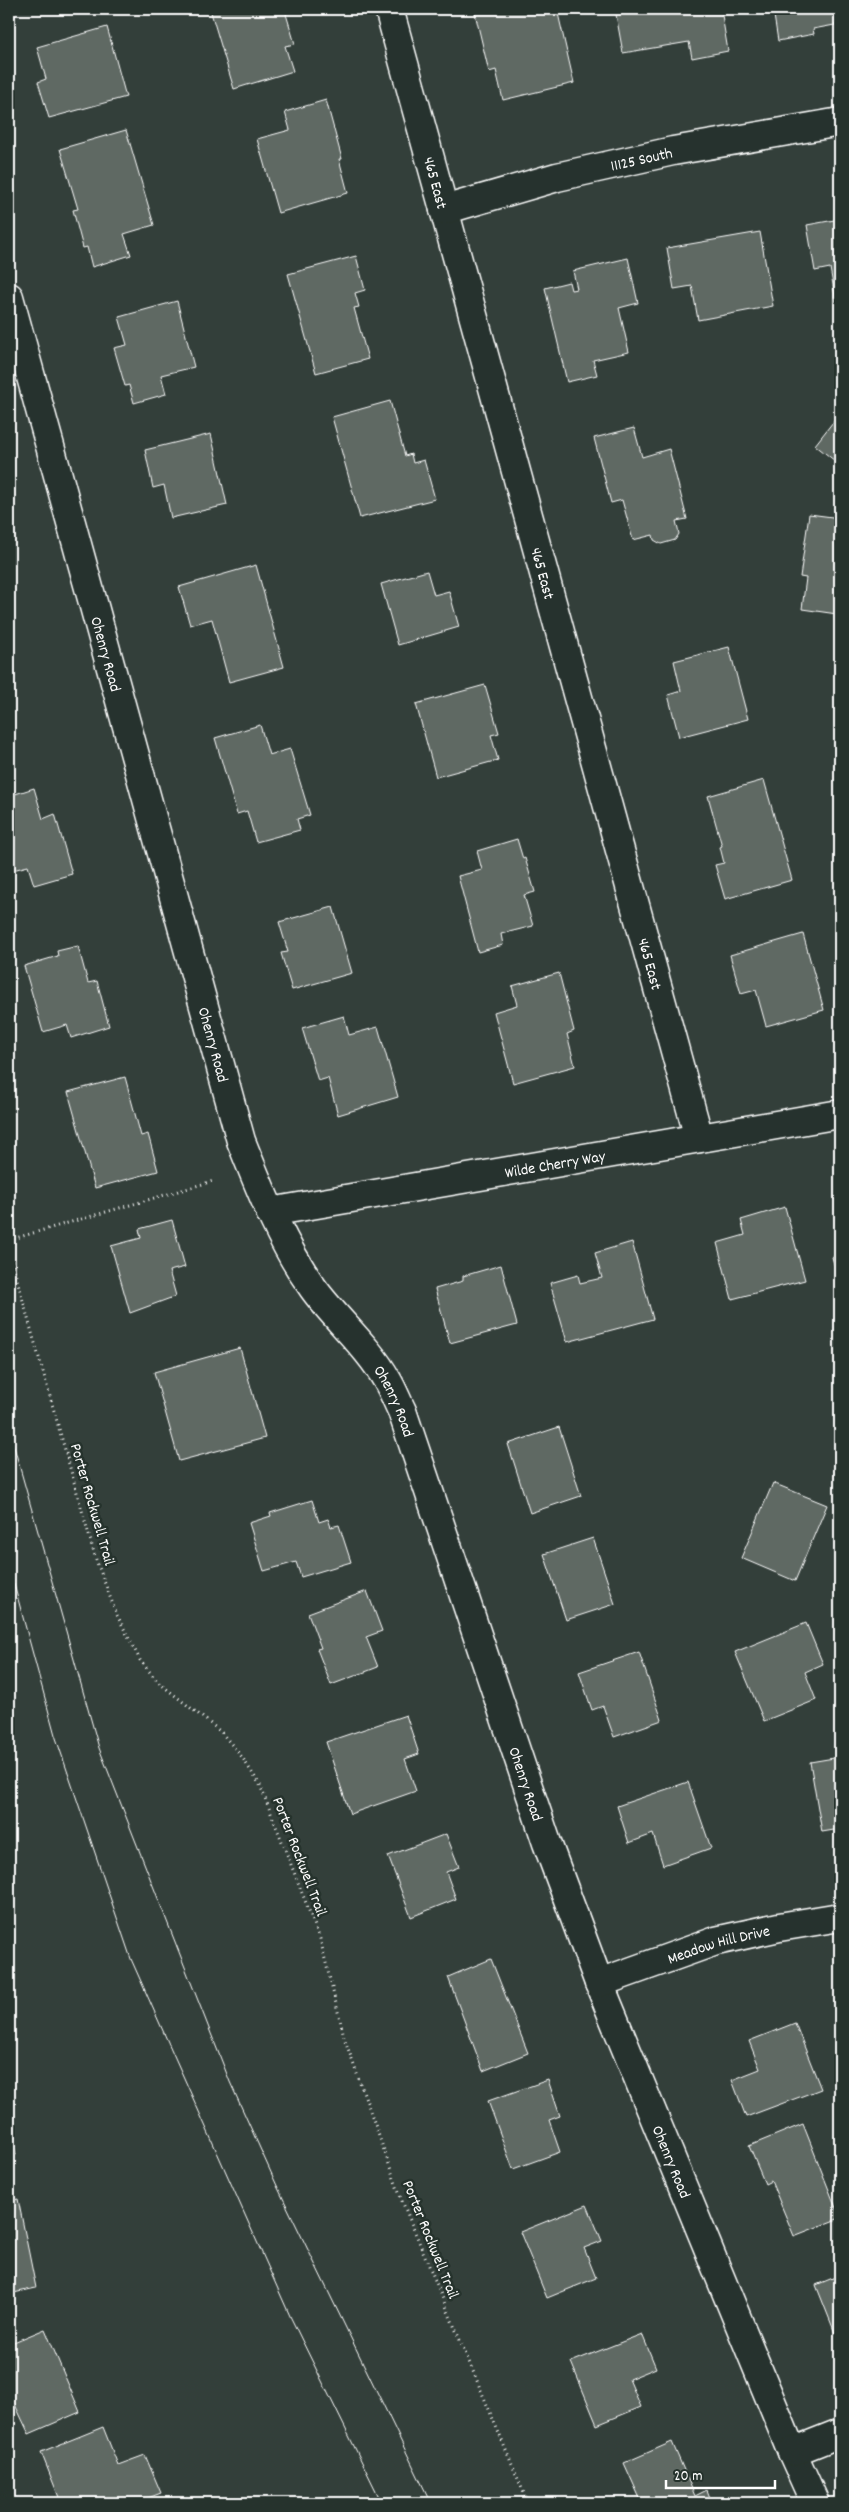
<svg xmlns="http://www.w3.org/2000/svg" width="849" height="2512" font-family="Dekko,sans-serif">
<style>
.building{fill:#5f6964;stroke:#fff}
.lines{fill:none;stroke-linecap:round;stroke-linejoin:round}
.minor-casing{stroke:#fff;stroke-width:31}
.path{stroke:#fff;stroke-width:3;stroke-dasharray:1 4;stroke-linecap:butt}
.minor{stroke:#26332d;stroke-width:28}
.tram{stroke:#fff;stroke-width:1}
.labels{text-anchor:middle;stroke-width:5;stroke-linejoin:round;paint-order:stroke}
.street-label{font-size:16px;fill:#fff;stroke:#26332d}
</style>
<rect width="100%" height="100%" fill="#333f3a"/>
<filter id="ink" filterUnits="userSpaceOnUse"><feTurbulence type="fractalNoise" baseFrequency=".02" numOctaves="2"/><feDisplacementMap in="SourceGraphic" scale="10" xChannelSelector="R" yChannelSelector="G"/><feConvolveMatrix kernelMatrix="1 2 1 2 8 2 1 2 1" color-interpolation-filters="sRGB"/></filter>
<g filter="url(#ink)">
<g class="building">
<polygon points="210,9 291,9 292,12 286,14 295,44 285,46 293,71 234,89"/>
<polygon points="474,9 557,9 574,83 503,100 496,70 489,72"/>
<polygon points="615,9 721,9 728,51 692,58 689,42 623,53"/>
<polygon points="773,9 840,9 840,24 813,29 814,34 778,41"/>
<polygon points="107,27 126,97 49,118 38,82 46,79 37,47"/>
<polygon points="326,100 342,159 339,159 348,193 278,213 257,139 290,130 285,112"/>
<polygon points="126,130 154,225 124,234 131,255 92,267 87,247 83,248 73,210 78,209 60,149"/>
<polygon points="840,219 840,301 836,302 830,268 815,271 807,225"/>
<polygon points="760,232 773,306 698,320 692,286 674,289 667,248"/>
<polygon points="356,256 365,290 355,293 359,307 354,308 368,359 316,373 288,274"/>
<polygon points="628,258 638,303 619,308 629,352 593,360 597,375 567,382 545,288 569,282 571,290 577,289 573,271"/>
<polygon points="177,301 194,367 161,375 166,394 134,403 129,385 125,386 114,348 127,345 119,317"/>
<polygon points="390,401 405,456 411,454 413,463 424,460 435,499 360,518 332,417"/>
<polygon points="840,413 840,465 815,445"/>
<polygon points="634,428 642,457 669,449 687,519 676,521 679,534 675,540 661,544 654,540 653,535 633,540 622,500 611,503 594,438"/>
<polygon points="211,434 227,505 171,518 164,485 153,488 145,450"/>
<polygon points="809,514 840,518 840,625 837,614 802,609 806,578 800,577"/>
<polygon points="256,565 284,667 229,682 212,619 190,625 179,587"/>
<polygon points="427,571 434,595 449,591 459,627 398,645 381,584"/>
<polygon points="729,647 748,719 679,737 668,695 681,691 674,661"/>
<polygon points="485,685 499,733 491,735 498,760 436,777 416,704"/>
<polygon points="260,725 269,755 290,749 310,815 297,819 300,830 256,842 247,811 237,814 215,738"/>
<polygon points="764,780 792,880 725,899 715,865 724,863 720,847 722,846 708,796"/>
<polygon points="34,788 43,819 55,814 72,874 34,885 28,866 9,871 9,796"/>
<polygon points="517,839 523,859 525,858 535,892 524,895 533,926 501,934 503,945 478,952 458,876 482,870 477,851"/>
<polygon points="333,907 352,973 292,990 281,953 288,952 279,922"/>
<polygon points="803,934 824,1010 766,1026 756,990 741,994 730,955"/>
<polygon points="78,946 88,983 97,981 109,1026 71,1038 67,1025 43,1032 24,966 58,956 57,951"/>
<polygon points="559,973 574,1031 567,1034 575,1066 513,1083 494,1012 517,1005 512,986"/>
<polygon points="344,1016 349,1035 378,1027 398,1097 338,1115 328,1078 318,1081 302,1028"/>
<polygon points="125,1077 141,1136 148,1134 158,1171 95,1188 68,1092"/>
<polygon points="785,1207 805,1280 732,1299 717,1243 745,1235 741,1220"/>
<polygon points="172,1220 185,1267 169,1271 176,1296 130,1313 111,1246 141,1238 139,1229"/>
<polygon points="632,1242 653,1319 567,1342 550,1283 578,1275 580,1283 602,1278 595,1253"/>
<polygon points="840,1254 840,1284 832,1257"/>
<polygon points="501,1265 517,1325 450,1343 435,1289 463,1281 463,1276"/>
<polygon points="240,1348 265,1438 179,1461 154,1372"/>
<polygon points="559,1427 581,1496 530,1513 508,1444"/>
<polygon points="773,1483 827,1505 795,1581 741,1558"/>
<polygon points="312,1500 319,1522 328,1519 331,1527 339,1525 351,1562 301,1577 296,1562 264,1571 249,1523 271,1516 270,1513"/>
<polygon points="593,1538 615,1604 566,1620 544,1554"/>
<polygon points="367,1591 382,1631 366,1637 378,1667 331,1685 317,1649 321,1648 308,1613"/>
<polygon points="806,1623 823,1664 805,1672 816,1700 764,1721 735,1652"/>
<polygon points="639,1652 662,1720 614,1737 603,1706 592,1710 579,1672"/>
<polygon points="406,1715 419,1754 405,1759 416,1791 350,1814 326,1742"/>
<polygon points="840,1757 840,1829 822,1832 810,1762"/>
<polygon points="688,1782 711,1848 663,1865 653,1834 629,1843 617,1806"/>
<polygon points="446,1834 459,1867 446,1872 456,1899 411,1917 388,1856"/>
<polygon points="491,1959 528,2053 483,2071 448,1977"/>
<polygon points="795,2023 821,2089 746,2117 732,2080 760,2069 749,2041"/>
<polygon points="548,2080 560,2116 549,2120 560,2152 513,2169 488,2101"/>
<polygon points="9,2122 16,2155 9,2157"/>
<polygon points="803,2124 840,2218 794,2236 771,2181 765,2184 749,2146"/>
<polygon points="18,2199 36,2288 9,2294 9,2201"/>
<polygon points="587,2205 602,2241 584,2248 596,2278 547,2298 520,2232"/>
<polygon points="840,2275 840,2331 835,2333 816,2285"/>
<polygon points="45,2329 80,2412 29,2434 9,2392 9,2344"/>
<polygon points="642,2334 656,2368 629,2379 641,2407 597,2425 571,2362"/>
<polygon points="103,2427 118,2465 145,2455 161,2493 135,2503 53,2503 60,2500 41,2452"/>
<polygon points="672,2442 695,2496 707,2490 712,2503 642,2503 624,2463"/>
</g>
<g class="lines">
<defs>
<g id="minor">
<path id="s1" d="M389 9 699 1138"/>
<path id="s2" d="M444 210 557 177 673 151 840 122"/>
<path id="s3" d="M9 297 241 1141C261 1191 281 1243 313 1288 336 1320 368 1346 387 1380 393 1390 397 1401 402 1411L547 1843 599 1983 792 2452 815 2503"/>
<path id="s4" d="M270 1212 840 1114"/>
<path id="s5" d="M599 1983 716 1941 779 1927 840 1917"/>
<polyline points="792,2452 840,2433"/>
</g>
</defs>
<use href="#minor" class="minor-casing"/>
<g class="path">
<polyline points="9,1240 213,1181"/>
<polyline points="9,1251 96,1560 117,1615 140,1660 158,1682 221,1732 242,1757 260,1785 320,1939 345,2040 402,2201 528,2503"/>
</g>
<use href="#minor" class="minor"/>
<g class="tram">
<polyline points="9,1429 99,1748 230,2082 278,2188 431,2503"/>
<polyline points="9,1566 55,1735 131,1959 290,2316 382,2503"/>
</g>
</g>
</g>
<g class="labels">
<g class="street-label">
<text dy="6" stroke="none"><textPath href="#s2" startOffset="204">11125 South</textPath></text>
<text dy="6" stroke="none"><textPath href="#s1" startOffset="180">465 East</textPath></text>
<text dy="6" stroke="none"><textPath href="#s1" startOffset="585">465 East</textPath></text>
<text dy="6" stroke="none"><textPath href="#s3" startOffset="370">Ohenry Road</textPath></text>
<text dy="6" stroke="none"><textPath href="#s1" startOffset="990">465 East</textPath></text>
<text dy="6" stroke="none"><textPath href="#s3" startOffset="775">Ohenry Road</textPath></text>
<text dy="6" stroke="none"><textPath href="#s4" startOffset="289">Wilde Cherry Way</textPath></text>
<text dy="6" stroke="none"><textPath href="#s3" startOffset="1180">Ohenry Road</textPath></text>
<text transform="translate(94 1504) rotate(74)" y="6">Porter Rockwell Trail</text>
<text dy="6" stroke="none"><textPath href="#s3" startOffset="1585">Ohenry Road</textPath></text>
<text transform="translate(301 1856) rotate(69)" y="6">Porter Rockwell Trail</text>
<text dy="6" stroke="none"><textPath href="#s5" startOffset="126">Meadow Hill Drive</textPath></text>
<text dy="6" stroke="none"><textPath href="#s3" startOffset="1990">Ohenry Road</textPath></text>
<text transform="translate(432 2239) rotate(68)" y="6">Porter Rockwell Trail</text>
</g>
</g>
<rect width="849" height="2512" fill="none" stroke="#26332d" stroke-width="30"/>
<rect x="15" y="15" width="819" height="2482" fill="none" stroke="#fff" stroke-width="2" filter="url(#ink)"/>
<path d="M666 2480v8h109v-8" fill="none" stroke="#ffffff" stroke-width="2.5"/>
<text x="674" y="2480" font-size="15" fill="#ffffff" stroke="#26332d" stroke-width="4" paint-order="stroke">20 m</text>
</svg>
